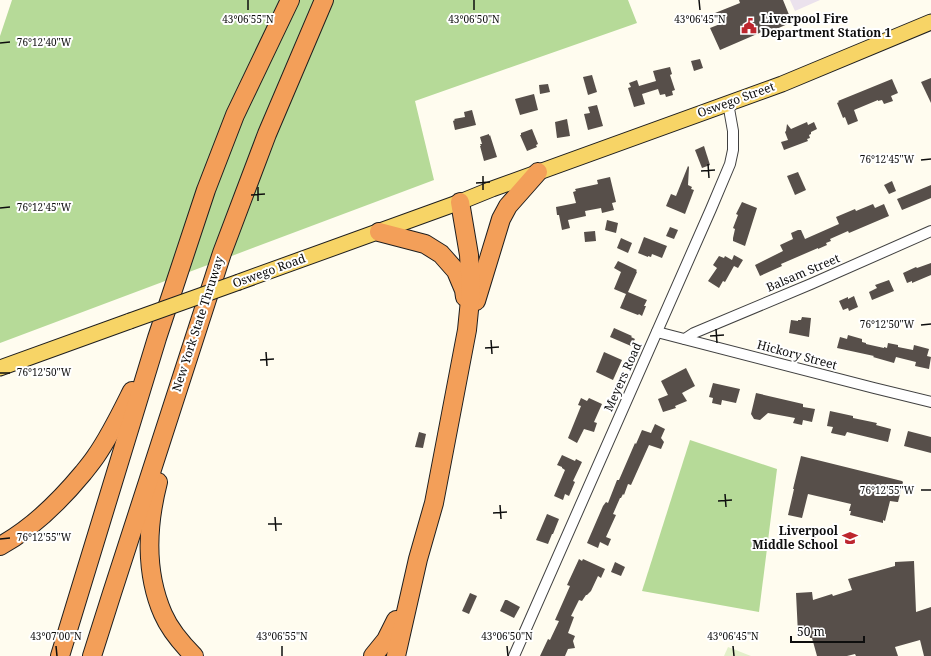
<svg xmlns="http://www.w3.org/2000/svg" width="931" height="656" font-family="'Noto Serif',serif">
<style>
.industrial{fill:#ebe2ed}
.forest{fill:#b6da98}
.pitch{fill:#e3f0ca}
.building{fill:#574f4a}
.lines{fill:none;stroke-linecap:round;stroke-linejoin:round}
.minor-casing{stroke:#414141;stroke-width:12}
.primary-casing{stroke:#1f1f1f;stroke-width:17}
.motorway-casing{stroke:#1f1f1f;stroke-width:20}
.minor{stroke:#fff;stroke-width:10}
.primary{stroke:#f7d466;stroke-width:15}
.motorway{stroke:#f39f59;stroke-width:18}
.primary-bridge-casing{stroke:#1f1f1f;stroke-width:17;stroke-linecap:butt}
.primary-bridge{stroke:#f7d466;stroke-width:15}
.ticks{fill:none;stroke:#0e0e0e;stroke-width:1.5}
.labels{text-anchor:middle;stroke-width:4;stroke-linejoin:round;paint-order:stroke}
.poi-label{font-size:12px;font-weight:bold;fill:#0e0e0e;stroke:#fff;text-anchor:start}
.street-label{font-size:12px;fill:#0e0e0e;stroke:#fff}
.ticks-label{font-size:10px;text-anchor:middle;fill:#0e0e0e;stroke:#fff;stroke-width:4;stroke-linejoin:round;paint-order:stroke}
</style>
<rect width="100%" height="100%" fill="#fffcef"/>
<polygon class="industrial" points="790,0 820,0 795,11"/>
<g class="forest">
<polygon points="12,0 628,0 637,23 415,101 434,180 0,343 0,36"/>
<polygon points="690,440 777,469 759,612 642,591"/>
</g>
<polygon class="pitch" points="728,647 751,656 724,656"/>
<g class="building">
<polygon points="739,0 783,0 792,22 772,31 771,28 720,50 710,28 720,24 715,13 740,3"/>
<polygon points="700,59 703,68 694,71 691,61"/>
<polygon points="670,67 672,74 670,75 675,90 672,91 673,95 666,97 665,94 660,95 658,89 642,94 645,104 634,107 628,88 631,87 629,83 637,80 639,86 656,81 653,71"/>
<polygon points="592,75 597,92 588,95 583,77"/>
<polygon points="931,78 931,103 921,82"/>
<polygon points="892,79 898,93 891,96 893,101 884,104 882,100 878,101 878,100 854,110 858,121 848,125 845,117 843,118 837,103 839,102 838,101"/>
<polygon points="548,84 550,92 540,94 539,85"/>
<polygon points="534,94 538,110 520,115 515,99"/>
<polygon points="597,105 603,126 588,130 584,114 590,113 588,107"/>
<polygon points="472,110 476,125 455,130 453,121 455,120 454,119 465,117 464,112"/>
<polygon points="567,119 570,136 557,138 555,122"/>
<polygon points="807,122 808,125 814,122 817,129 811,132 811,134 809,135 810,138 807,139 808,141 784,150 781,142 788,140 785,132 786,131 787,124 791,129"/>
<polygon points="532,129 538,144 536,145 537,147 527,151 520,135 521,135 521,133"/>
<polygon points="489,134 489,136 490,135 497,157 484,161 480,146 481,146 480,144 482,144 480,137"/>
<polygon points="704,146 710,165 702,168 695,150"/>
<polygon points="688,166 689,167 688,185 692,187 691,189 694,190 685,214 666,206 671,194 676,196"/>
<polygon points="798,172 806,190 795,195 787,176"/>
<polygon points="610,177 616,202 612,203 614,210 602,213 601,208 585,211 586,216 568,220 570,228 562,230 559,215 557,215 556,207 576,203 573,192 576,191 575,189 598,184 597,180"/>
<polygon points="892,181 896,191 889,194 884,185"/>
<polygon points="931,185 931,198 919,203 902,210 897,199"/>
<polygon points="742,202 757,208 745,246 733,241 733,238 735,229 733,228 738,215 736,214"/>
<polygon points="873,204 875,208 884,204 889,216 849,233 848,231 830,239 831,241 826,243 827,245 818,249 818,248 781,264 782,266 760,276 755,265 783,251 780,245 793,239 791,233 798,230 801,230 805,239 839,224 836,217 855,209 856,211"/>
<polygon points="607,220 618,223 616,233 605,230"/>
<polygon points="670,227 678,230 674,239 666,236"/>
<polygon points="595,231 596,241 585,242 584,232"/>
<polygon points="644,237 667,246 662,258 652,254 651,257 648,256 648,257 638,253"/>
<polygon points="621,238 632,243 628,253 617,248"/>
<polygon points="734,255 743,260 738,268 734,266 725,282 723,281 719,288 708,281 717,268 713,265 719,256 724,258 725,256 732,260"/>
<polygon points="618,261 637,270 636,271 637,272 628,292 647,300 644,306 646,306 642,316 639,314 638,315 620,308 626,294 614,289 621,272 614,268"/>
<polygon points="931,263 931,275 912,283 912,281 907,283 903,273 916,267 917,268"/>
<polygon points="889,280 894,291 872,300 869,292 877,288 875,285"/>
<polygon points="854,296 858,307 849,311 848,308 843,310 839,301 848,297 848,299"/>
<polygon points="802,317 811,318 809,337 789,333 791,320 798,321 798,320 801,320"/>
<polygon points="614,328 632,336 631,337 635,339 631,346 610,337"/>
<polygon points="848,335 862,339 862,342 866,343 866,344 884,348 884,347 887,348 888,343 898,345 898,347 913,350 914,345 929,349 927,356 931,357 929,369 915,366 916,362 896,357 894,363 873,357 874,356 837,348 840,337 847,339"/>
<polygon points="604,352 622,360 613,380 596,372"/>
<polygon points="686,368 695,386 682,393 687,401 675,406 676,408 663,412 658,399 668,395 661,381"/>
<polygon points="713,383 740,389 736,403 722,400 721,405 712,403 713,398 709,397"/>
<polygon points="756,393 803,404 803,407 815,409 812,422 803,420 802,425 793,423 795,418 768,413 760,420 754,419 751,414"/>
<polygon points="581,398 587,401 589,398 602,404 594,422 597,423 594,432 584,429 577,443 568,438 581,406 578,405"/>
<polygon points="830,411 853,416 853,418 877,423 876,425 891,429 888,442 847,432 845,436 831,433 833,427 827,426"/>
<polygon points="655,424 665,429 661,438 664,442 661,449 649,445 631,485 628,484 624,495 623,494 621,498 620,498 613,514 616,515 606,537 611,539 608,546 600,542 598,548 587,543 603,506 606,502 608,503 617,480 619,480 635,443 636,444 642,430 651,433"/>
<polygon points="908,431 931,437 931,453 904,446"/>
<polygon points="419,432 426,434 423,448 415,447"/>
<polygon points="562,455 575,461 576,459 582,462 573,481 575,482 569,496 565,494 563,500 554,496 565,470 562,468 562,467 557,465"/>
<polygon points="801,456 902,481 903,482 898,502 897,502 890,501 885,521 883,520 883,523 850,515 851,511 849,511 851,504 808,494 802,518 788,515 794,489 793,489"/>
<polygon points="547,514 559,519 553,534 552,534 548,544 536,540"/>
<polygon points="579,559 582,561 583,559 605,569 601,578 598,576 591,591 587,595 586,595 582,601 579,600 571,616 574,617 568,633 575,636 573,641 575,648 568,649 565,656 540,656 548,639 550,640 559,621 555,620 570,586 567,585"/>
<polygon points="914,561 916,612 931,607 931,656 924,656 920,640 895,647 898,656 856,656 855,654 847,656 817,656 812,638 810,638 809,633 798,634 796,593 812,592 813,600 832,594 833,596 852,590 848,579 895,566 895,562"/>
<polygon points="615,562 625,567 621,576 611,572"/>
<polygon points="470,593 477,596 469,614 462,611"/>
<polygon points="505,600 507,600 520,607 514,618 500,611"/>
</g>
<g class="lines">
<defs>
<g id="minor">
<polyline points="657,332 874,388 931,402"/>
<polyline points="685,339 694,333 811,284 931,231"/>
<polyline points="514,656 711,209 730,164 733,150 733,131 728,103"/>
</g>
<g id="primary">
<polyline points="239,282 460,202 492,189 782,84 931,22"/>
<polyline points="0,368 130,321"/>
</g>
<g id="motorway">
<polyline points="379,232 425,244 441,254 456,271 464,290 465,297"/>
<polyline points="476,301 501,219 508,206 538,172"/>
<path d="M158 482C147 525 145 573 163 614 170 630 182 644 194 656"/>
<path d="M0 546C33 528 59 502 83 473 87 468 92 462 96 456 110 436 121 413 132 391"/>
<polyline points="60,656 157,338 206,190 235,115 290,0"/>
<polyline points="92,656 112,593 222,253 267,134 324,0"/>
<polyline points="373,656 386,640 396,620"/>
<polyline points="396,656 418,559 434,503 467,330 471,290 469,255 460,202"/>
</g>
</defs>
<use href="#minor" class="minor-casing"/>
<use href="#primary" class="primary-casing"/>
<use href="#motorway" class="motorway-casing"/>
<use href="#minor" class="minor"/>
<use href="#primary" class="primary"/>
<use href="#motorway" class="motorway"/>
<defs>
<polyline id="primary-bridge" points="130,321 239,282"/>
</defs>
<use href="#primary-bridge" class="primary-bridge-casing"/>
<use href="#primary-bridge" class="primary-bridge"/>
</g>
<path class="ticks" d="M248 0V10M474 0V10M699 0 700 10M0 43 10 42M921 160 931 159M708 164 709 178M701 171 715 170M483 176V190M476 183 490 182M258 187V201M251 195 265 194M0 208 10 207M921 325 931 324M716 329 717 343M710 336 724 335M491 340 492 354M485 348 499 347M266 352 267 366M260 360 274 359M0 373H10M921 490H931M725 494 726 507M718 501 732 500M500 505 501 519M493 513 507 512M275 517 276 531M268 524H282M0 539 10 538M56 646 57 656M282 646V656M507 646 508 656M733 646 734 656"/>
<defs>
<symbol id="civic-bare" viewBox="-9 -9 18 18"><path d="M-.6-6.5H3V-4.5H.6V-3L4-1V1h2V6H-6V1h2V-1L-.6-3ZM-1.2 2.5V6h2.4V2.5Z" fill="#bd262e" stroke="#fff" stroke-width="2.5" paint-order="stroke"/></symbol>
<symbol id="school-bare" viewBox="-9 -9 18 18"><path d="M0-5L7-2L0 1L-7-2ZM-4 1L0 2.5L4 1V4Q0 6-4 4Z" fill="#bd262e" stroke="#fff" stroke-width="2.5" paint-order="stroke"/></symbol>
</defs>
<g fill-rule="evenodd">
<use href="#civic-bare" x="738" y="15" width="22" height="22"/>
<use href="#school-bare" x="839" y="527" width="22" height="22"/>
</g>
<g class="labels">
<g class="poi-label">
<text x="761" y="23">Liverpool Fire<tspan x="761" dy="14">Department Station 1</tspan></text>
<text x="838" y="535" text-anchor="end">Liverpool<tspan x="838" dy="14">Middle School</tspan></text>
</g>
<g class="street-label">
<text transform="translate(736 100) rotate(-20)" y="4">Oswego Street</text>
<text transform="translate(269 271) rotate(-20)" y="4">Oswego Road</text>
<text transform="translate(803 273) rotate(-23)" y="4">Balsam Street</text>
<text transform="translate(198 324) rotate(-72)" y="4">New York State Thruway</text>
<text transform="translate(797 355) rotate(15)" y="4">Hickory Street</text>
<text transform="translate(623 377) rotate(-66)" y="4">Meyers Road</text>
</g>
</g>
<g class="ticks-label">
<text x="248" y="23">43°06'55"N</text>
<text x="700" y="23">43°06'45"N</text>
<text x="474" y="23">43°06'50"N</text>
<text x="44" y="46">76°12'40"W</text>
<text x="887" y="163">76°12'45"W</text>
<text x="44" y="211">76°12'45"W</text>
<text x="887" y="328">76°12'50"W</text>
<text x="44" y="376">76°12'50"W</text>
<text x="887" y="494">76°12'55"W</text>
<text x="44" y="541">76°12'55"W</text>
<text x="56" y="640">43°07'00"N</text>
<text x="282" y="640">43°06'55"N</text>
<text x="507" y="640">43°06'50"N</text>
<text x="733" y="640">43°06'45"N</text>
</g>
<path d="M791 636v6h73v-6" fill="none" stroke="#0e0e0e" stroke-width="2"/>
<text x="797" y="636" font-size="12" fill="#0e0e0e" stroke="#ffffff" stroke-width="3" paint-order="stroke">50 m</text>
</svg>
